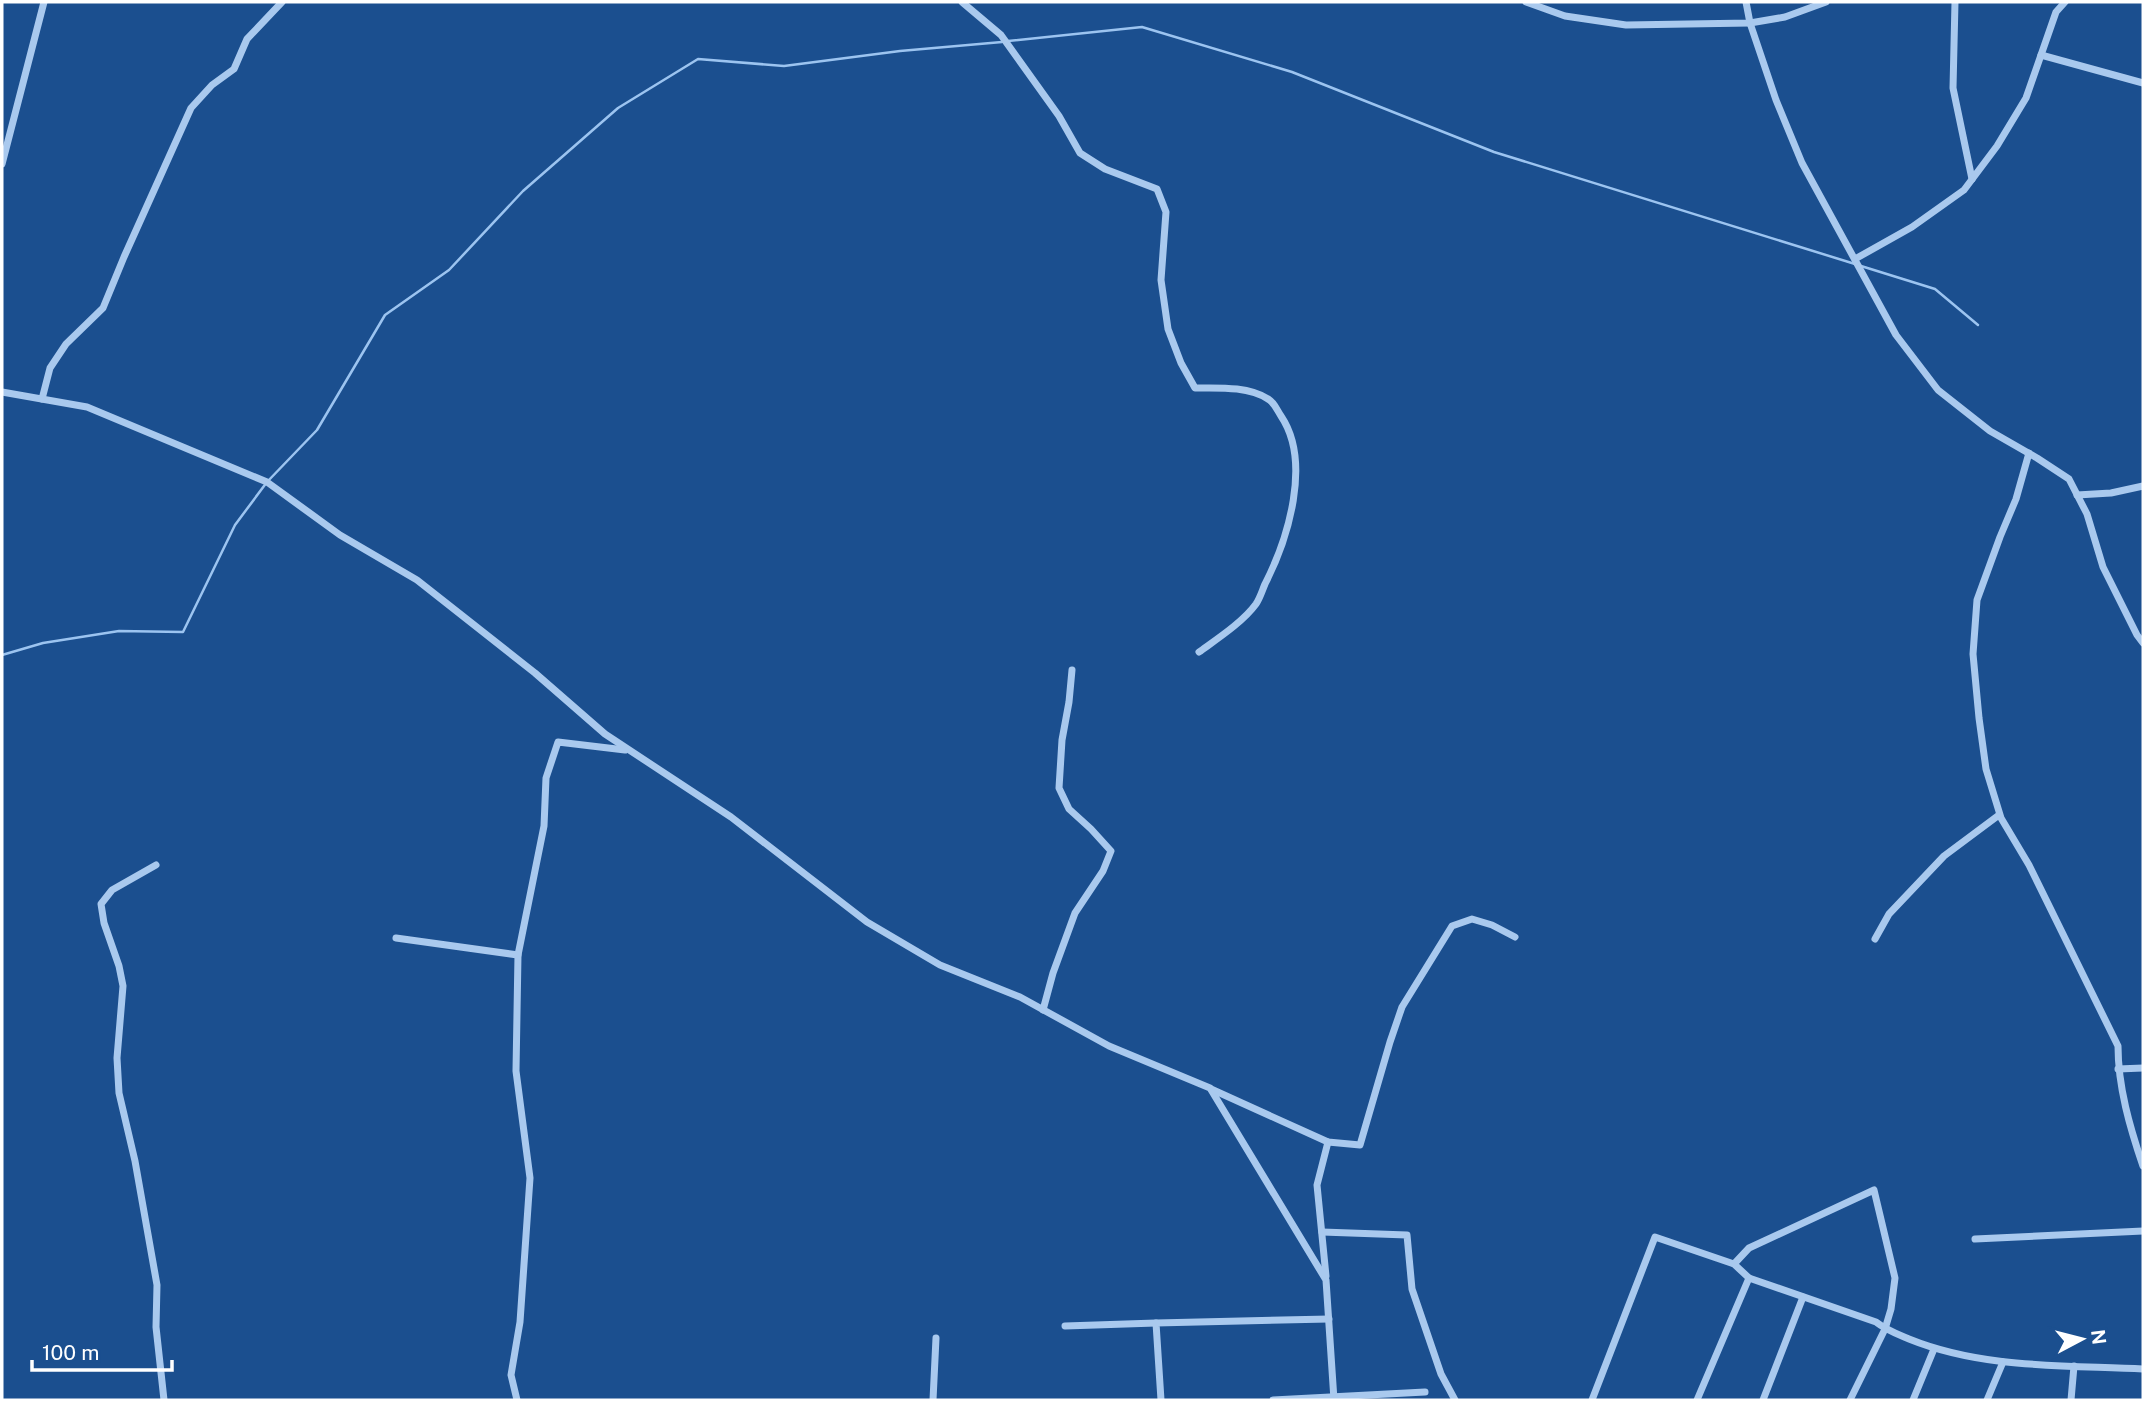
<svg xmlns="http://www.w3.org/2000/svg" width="2145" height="1402" font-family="'Public Sans',sans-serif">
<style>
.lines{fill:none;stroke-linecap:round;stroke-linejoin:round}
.stream{stroke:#9cc4f0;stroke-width:2.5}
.street{stroke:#a9c9ee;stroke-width:7}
</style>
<rect width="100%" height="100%" fill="#1b4f8f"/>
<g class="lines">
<g class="stream">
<polyline points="1008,41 1142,27 1292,72 1494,152 1855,264"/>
<polyline points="1861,266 1935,289 1978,325"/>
<polyline points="2,655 43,643 119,631 183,632 235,525 267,482 317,430 385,315 449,270 523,191 618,108 698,59 784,66 900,51 1002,42"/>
</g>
<g class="street">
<path d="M962 2 1001 35 1059 116 1080 153 1105 169 1157 189 1166 212 1161 280 1168 329 1181 363 1195 388C1218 388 1248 386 1268 399 1274 402 1277 410 1281 416 1312 462 1288 539 1265 584 1262 591 1260 598 1256 604 1243 622 1217 639 1199 652"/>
<polyline points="1526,2 1565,16 1626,25 1750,23 1785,17 1826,2"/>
<polyline points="1746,2 1750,23 1776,100 1802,163 1896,335 1938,390 1990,431 2037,458 2069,479 2087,514 2103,567 2137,635 2143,643"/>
<polyline points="1955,2 1953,88 1972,179"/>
<polyline points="2041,55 2143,83"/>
<polyline points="2,164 44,2"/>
<polyline points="1855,259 1912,227 1964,190 1997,146 2026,98 2056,12 2065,2"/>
<polyline points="2,392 87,407 267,482 340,535 417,580 535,673 605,734 731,817 867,922 940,965 1020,997 1109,1046 1210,1088 1326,1280 1334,1400"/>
<polyline points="42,399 50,368 66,344 103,308 124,257 191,108 212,85 234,69 247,39 282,2"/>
<path d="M2029 453 2016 499 2000 537 1977 600 1973 654 1979 718 1986 769 2001 818 2029 865 2118 1046C2118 1087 2130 1128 2143 1166"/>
<polyline points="2077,495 2111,493 2143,486"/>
<polyline points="156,865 112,890 101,904 104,923 119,966 123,986 117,1058 119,1093 135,1161 157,1285 156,1327 164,1400"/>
<polyline points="396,938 518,955"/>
<polyline points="1875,939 1889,914 1944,856 1999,815"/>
<polyline points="1043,1010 1053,973 1075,913 1103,871 1111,851 1091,829 1069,809 1059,788 1062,740 1069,702 1072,670"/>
<polyline points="2118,1069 2143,1068"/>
<polyline points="1211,1089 1328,1142 1360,1145 1390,1042 1402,1007 1452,926 1472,919 1492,925 1515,937"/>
<polyline points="1322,1232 1407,1235 1412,1289 1441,1374 1455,1400"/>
<polyline points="1975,1239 2143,1231"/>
<polyline points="1734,1264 1749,1248 1874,1190 1895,1278 1891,1309 1885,1329 1850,1400"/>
<polyline points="1326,1276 1317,1185 1328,1142"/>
<polyline points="1065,1326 1156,1323"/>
<polyline points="517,1400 511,1375 520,1322 530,1178 516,1071 518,955 544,826 546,778 558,742 625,750"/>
<polyline points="933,1400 936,1338"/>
<polyline points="1161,1400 1156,1323 1329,1319"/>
<polyline points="1273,1400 1425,1392"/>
<path d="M1592 1400 1655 1237 1734 1264 1749 1278 1876 1322C1886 1330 1897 1334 1909 1339 1983 1369 2065 1365 2143 1369"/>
<polyline points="1697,1400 1749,1278"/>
<polyline points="1763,1400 1803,1297"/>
<polyline points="1913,1400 1934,1349"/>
<polyline points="1987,1400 2003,1362"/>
<polyline points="2071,1400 2074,1366"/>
</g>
</g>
<rect width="2145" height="1402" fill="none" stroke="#ffffff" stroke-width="7"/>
<g transform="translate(2082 1339) rotate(83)" stroke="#1b4f8f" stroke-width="5" paint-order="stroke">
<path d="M0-5L12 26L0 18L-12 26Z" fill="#ffffff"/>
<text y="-10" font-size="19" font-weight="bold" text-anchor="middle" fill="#ffffff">N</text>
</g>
<path d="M32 1360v10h140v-10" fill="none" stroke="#ffffff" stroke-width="3.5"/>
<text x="42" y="1360" font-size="21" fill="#ffffff" stroke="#1b4f8f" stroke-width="5" paint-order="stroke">100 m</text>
</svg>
